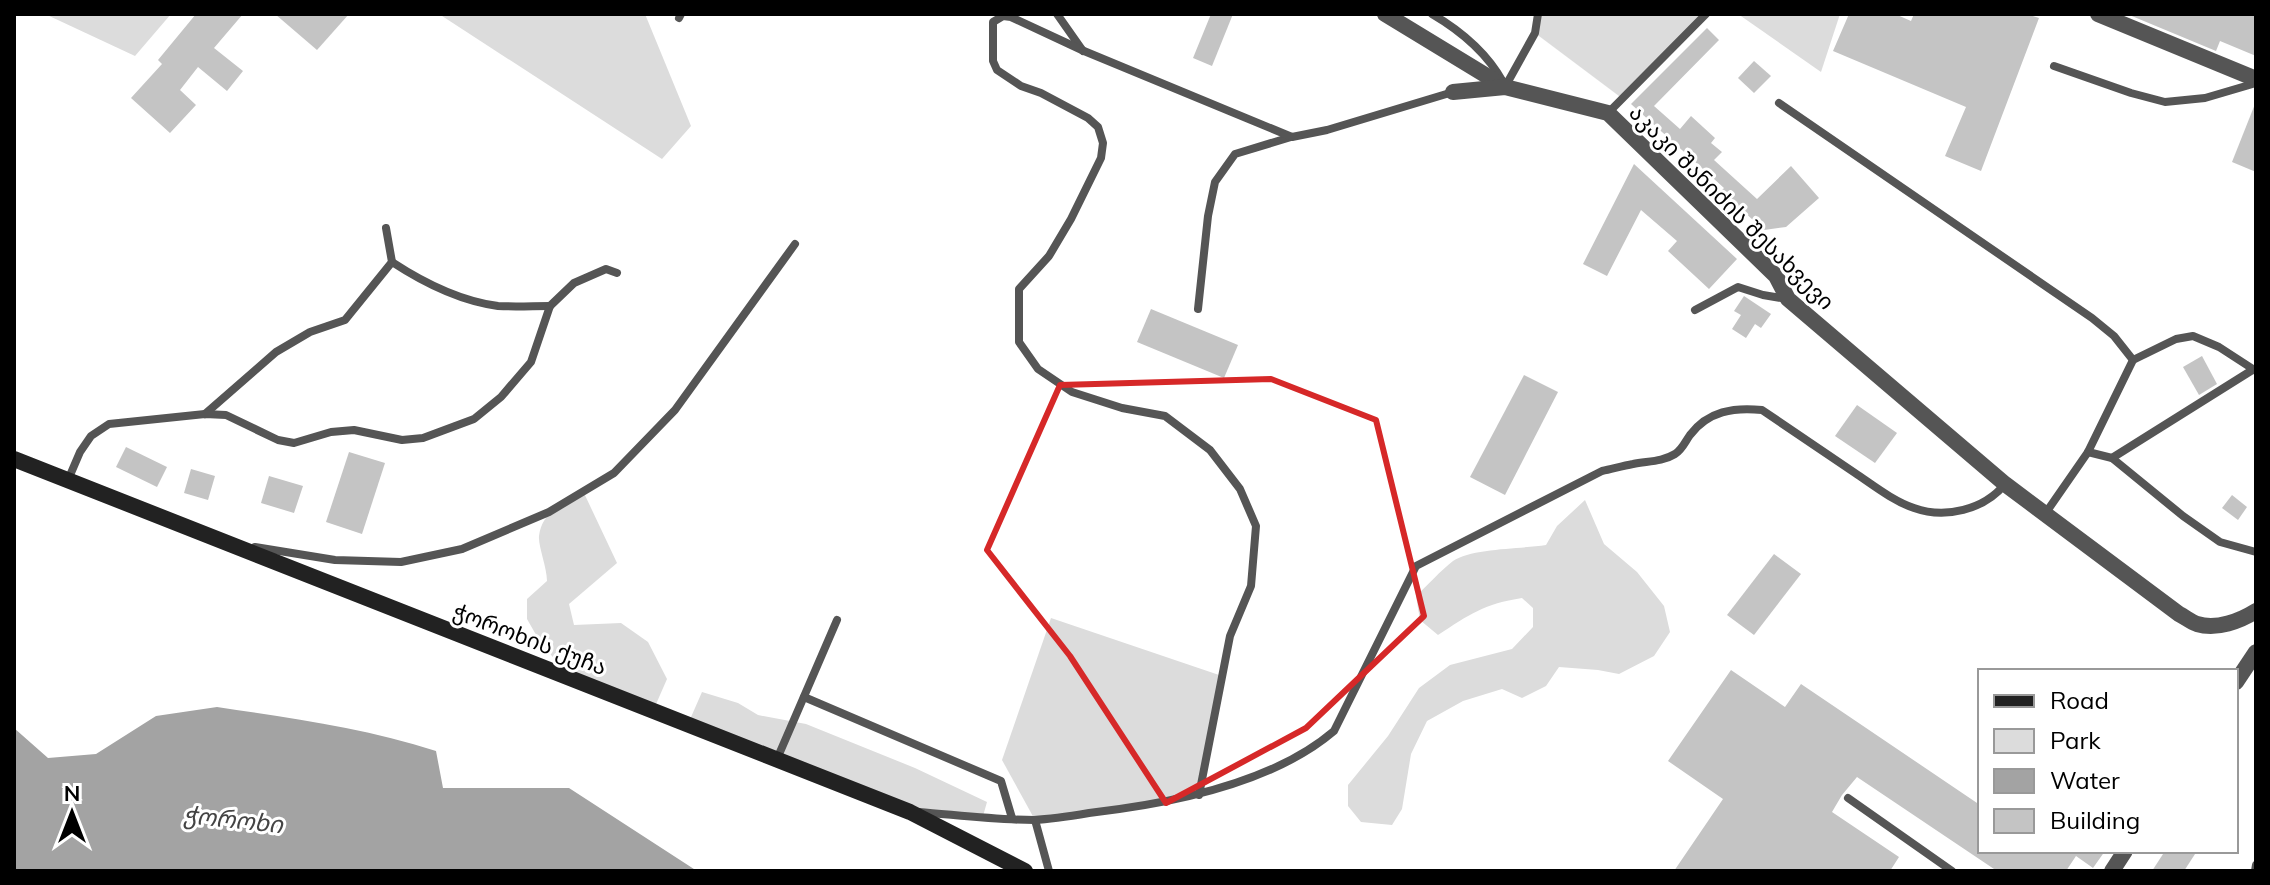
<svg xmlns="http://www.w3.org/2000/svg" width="2270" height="885" font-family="Mulish,'Noto Sans Georgian',sans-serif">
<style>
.green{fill:#dcdcdc}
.water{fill:#a3a3a3}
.building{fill:#c4c4c4}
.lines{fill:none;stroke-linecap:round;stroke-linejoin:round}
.lane{stroke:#555;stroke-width:8}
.street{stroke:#555;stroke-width:16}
.secondary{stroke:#222;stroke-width:16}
.marked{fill:none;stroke:#d62828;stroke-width:6;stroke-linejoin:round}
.labels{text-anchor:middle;stroke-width:6;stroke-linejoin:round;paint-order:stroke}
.street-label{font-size:22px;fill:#000;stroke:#fff}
.water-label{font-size:24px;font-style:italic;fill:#444;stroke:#fff}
</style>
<rect width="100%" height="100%" fill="#fff"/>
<g class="green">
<polygon points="45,14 171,14 135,56"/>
<polygon points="439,14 645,14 691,126 662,159"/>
<polygon points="1542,14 1706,14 1623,99 1535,33 1538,18"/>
<polygon points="1738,14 1840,14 1821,72"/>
<path d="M583 491 617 563 569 604 574 625 621 623 648 642 667 679 653 711 560 666 539 640 527 619V599L547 581C547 567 538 546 539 536 542 511 565 502 583 491Z"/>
<path d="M1585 500 1604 544 1637 572 1664 606 1670 632 1654 656 1619 674 1598 670 1559 667 1546 686 1522 698 1502 689 1463 701 1427 721 1411 754 1402 809 1392 825 1361 822 1348 806V785L1388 736 1419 688 1450 665 1512 649 1533 627V608L1522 598C1484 604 1470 614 1438 635L1420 620 1416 596C1428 585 1440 571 1453 561 1472 548 1521 549 1546 545L1557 526Z"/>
<polygon points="1051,618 1222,676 1199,795 1035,820 1002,760"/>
<polygon points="702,692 738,703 758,715 806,724 915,768 987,802 983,816 910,812 688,724"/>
</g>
<path class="water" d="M217 707C291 718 365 728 436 751L443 788H569L697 871H14V728L48 758 96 754 156 716Z"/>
<g class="building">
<polygon points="196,14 243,14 214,48 243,71 227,91 198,67 180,90 196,105 170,133 131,98 162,64 158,60"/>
<polygon points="275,14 349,14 317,50"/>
<polygon points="1211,14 1233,14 1212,66 1193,58"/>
<polygon points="1849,14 1895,14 1911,21 1914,14 2027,14 2039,18 1981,171 1945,156 1966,107 1833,51"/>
<polygon points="2127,14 2256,14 2256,56 2220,41 2216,51"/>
<polygon points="1707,28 1719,40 1654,106 1680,129 1691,116 1715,138 1711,143 1722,152 1714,160 1757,199 1791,166 1819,198 1786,227 1764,230 1721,191 1724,188 1631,104"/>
<polygon points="1754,61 1771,76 1754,93 1738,78"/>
<polygon points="2255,104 2256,104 2256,172 2232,162"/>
<polygon points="1634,164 1737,259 1709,289 1668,251 1677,241 1641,210 1607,276 1583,264"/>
<polygon points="1744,296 1771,314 1761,328 1755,324 1746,338 1732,329 1741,315 1734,311"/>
<polygon points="1151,309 1238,345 1224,378 1137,342"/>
<polygon points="2202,356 2217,384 2199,395 2183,367"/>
<polygon points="1524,375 1558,392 1505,495 1470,477"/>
<polygon points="1857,405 1897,433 1875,463 1835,436"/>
<polygon points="126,447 167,467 157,487 116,467"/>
<polygon points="349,452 385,463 362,534 326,522"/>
<polygon points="191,469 215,476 208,500 184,493"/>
<polygon points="269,476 303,486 294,513 261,503"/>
<polygon points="2232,495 2247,507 2238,520 2222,508"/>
<polygon points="1774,554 1801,574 1754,635 1727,615"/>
<polygon points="1731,670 1785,707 1801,684 1980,805 1980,851 2105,851 2093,868 2076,856 2066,871 1997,871 1857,777 1842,795 1832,812 1899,857 1890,871 1674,871 1723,799 1668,761"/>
<polygon points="2165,851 2197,851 2184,871 2152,871"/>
</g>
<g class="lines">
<g class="lane">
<polyline points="1057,14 1083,51"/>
<path d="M1432 14C1461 31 1487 53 1503 82"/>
<polyline points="679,18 681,14"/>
<polyline points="2054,66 2131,93 2165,102 2205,98 2256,83"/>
<polyline points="1505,87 1535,33 1538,14"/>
<polyline points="1779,103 2092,318 2114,336 2133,360"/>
<polyline points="1608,113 1706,14"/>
<path d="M392 262C424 283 460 301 498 306 515 307 533 306 550 306"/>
<polyline points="1198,309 1208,216 1215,182 1235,154 1291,137"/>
<polyline points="1695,310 1738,287 1763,295 1787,299"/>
<polyline points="205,414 276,352 310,332 345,320 392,262 386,228"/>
<polyline points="2088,452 2112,458 2183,516 2220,542 2256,552"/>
<polyline points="2112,458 2254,369"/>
<polyline points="68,480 80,452 91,436 109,424 205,414 226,415 278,440 294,443 331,432 354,430 402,440 423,438 474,419 501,397 531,362 550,306 574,283 606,269 617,273"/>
<polyline points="2045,514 2088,452 2133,360 2176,339 2193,336 2219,347 2256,371"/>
<polyline points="255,547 335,560 401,562 462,549 549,512 614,473 675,410 795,244"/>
<polyline points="804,697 1001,781 1012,818"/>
<polyline points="777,759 837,620"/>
<polyline points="1199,795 1230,636 1251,586 1256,526 1240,489 1210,450 1165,416 1122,408 1072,392 1038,369 1019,342 1019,289 1049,256 1071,219 1101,158 1103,143 1098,127 1088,118 1041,93 1021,86 997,70 993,61 993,22 1003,16 1011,17 1084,51 1292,137 1327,130 1453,92"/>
<polyline points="1848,798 1952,871"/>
<path d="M919 812C957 815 996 820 1034 820 1052 819 1071 816 1089 813 1169 804 1272 784 1334 731L1416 566 1602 471C1612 469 1622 466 1633 464 1647 461 1662 462 1675 454 1682 450 1685 442 1690 435 1708 411 1734 407 1762 410 1793 431 1824 452 1855 473 1873 485 1893 501 1914 508 1945 519 1984 510 2005 484"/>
<polyline points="1035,820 1049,871"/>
<polyline points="2255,871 2256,865"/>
</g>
<g class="street">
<polyline points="1385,14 1505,87"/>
<polyline points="2098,14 2256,79"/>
<path d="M1453 92 1505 87 1608 113 1776 276 1788 299 2005 484 2179 614C2185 617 2191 622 2197 624 2217 630 2240 621 2256 611"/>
<polyline points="2236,682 2256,652"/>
<polyline points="2112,871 2125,851"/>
</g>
<polyline class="secondary" points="14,459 910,812 1025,871"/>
</g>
<path class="marked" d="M1271 379 1376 420 1424 616 1306 728 1166 803 1070 656 987 550 1060 385Z"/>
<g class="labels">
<g class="street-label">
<text transform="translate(1732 207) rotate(45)" y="8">აკაკი შანიძის შესახვევი</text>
<text transform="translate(530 639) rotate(21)" y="8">ჭოროხის ქუჩა</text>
</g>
<g class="water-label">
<text transform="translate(233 820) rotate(6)" y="8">ჭოროხი</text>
</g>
</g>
<rect width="2270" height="885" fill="none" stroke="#000000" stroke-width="32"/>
<rect x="1978" y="669" width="260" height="184" fill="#ffffff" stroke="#999999" stroke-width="2"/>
<rect x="1994" y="695" width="40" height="12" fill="#222222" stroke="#999999" stroke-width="2"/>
<text x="2050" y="709" font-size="24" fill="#000000">Road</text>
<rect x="1994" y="729" width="40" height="24" fill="#dcdcdc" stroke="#999999" stroke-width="2"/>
<text x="2050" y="749" font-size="24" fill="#000000">Park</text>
<rect x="1994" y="769" width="40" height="24" fill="#a3a3a3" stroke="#999999" stroke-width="2"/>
<text x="2050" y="789" font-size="24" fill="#000000">Water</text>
<rect x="1994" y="809" width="40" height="24" fill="#c4c4c4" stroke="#999999" stroke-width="2"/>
<text x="2050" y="829" font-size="24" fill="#000000">Building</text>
<g transform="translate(72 813)" stroke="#ffffff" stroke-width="6" paint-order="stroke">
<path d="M0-6L14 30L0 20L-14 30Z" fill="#000000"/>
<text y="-12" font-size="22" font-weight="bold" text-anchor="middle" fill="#000000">N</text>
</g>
</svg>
